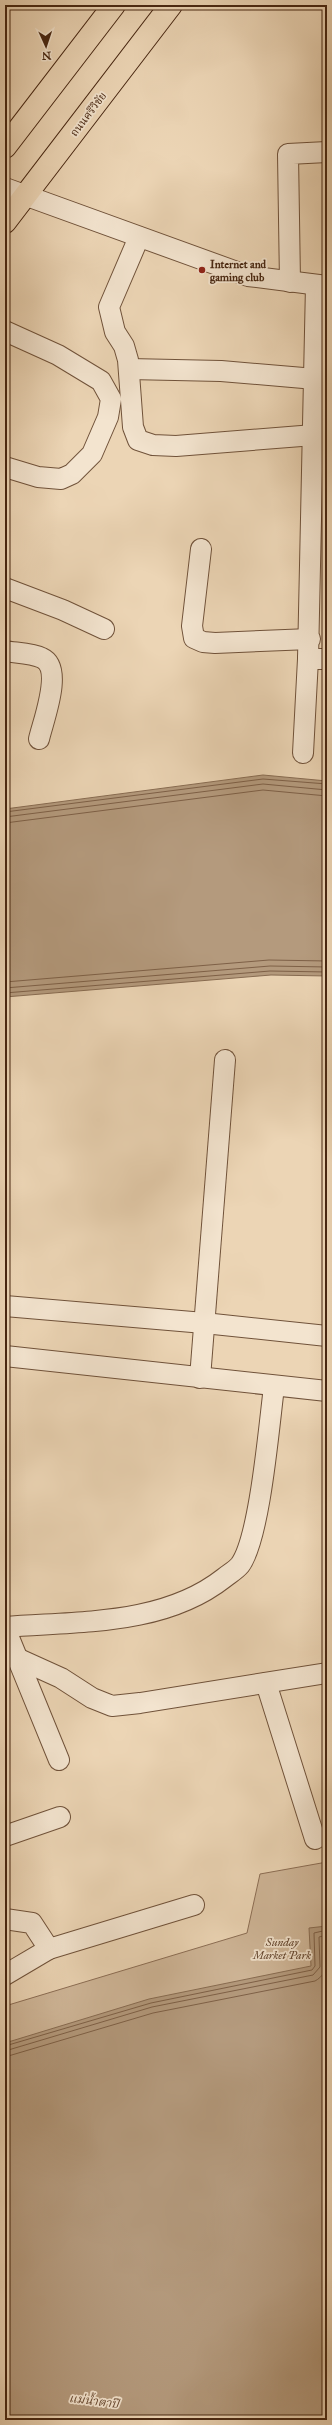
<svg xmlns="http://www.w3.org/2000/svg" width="332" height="2425" font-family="'IM FELL Great Primer','Noto Serif Thai',serif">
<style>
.green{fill:#d0b799;stroke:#8c6e55}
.water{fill:#b49a7d;stroke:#886c52}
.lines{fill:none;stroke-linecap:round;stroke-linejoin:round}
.shore{stroke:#7e6047;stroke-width:1}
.minor-casing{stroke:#70523a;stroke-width:22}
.major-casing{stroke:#472611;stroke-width:24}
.minor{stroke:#f3e4cf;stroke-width:20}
.major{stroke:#ecd5b5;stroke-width:22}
.poi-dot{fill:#8f2418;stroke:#f3e4cf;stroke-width:1.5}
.labels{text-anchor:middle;stroke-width:3.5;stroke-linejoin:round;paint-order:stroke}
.street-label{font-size:11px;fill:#472611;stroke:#f3e4cf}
.poi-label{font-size:11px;font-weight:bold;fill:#472611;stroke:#f3e4cf;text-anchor:start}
.park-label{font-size:11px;font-style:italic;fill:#62432c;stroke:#f3e4cf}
.water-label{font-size:12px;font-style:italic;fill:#684931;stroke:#f3e4cf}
</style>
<rect width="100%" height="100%" fill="#ecd5b5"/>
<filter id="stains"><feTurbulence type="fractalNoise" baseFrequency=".005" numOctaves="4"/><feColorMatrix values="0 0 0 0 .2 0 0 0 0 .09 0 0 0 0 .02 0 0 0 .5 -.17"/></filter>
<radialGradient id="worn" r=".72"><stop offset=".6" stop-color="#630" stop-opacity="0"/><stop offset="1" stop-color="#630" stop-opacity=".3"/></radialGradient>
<polygon class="green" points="327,1862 325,1978 5,2062 5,2006 247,1933 260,1874"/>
<g class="water">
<polygon points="263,775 327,781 327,976 271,975 5,997 5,809"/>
<polygon points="327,1926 327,2420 5,2420 5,2043 149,1999 311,1966 309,1928"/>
</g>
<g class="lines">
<g class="shore">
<polyline points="5,812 263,779 327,784"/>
<polyline points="5,817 263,784 327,790"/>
<polyline points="5,823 263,790 327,796"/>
<polyline points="5,982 269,960 327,961"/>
<polyline points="5,988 270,966 327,967"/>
<polyline points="5,993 270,971 327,972"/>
<polyline points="5,2046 151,2003 312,1970 315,1966 314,1933 327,1930"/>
<polyline points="5,2051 152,2007 313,1975 320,1967 319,1937 327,1935"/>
<path d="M5 2057 153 2013 315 1981C330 1973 326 1957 325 1943L327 1941"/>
</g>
<defs>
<g id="minor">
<polyline points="5,188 248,276 327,286"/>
<polyline points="139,237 109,307 115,332 124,346 128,360 133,427 138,440 153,445 176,446 314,435"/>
<polyline points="290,282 288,154 327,152"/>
<polyline points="316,285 308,659 327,659"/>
<polyline points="5,331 58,355 101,381 111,399 108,417 92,454 72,474 61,479 38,477 5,467"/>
<polyline points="129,369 221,371 315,379"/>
<polyline points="201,549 192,626 194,638 203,642 215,643 310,639"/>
<polyline points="5,588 63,610 104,629"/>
<path d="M5 651C16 653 32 653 42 658 64 668 43 721 39 739"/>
<polyline points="303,753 308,659"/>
<polyline points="5,1306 204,1323 327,1336"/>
<polyline points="5,1356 327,1391"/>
<polyline points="200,1378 225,1060"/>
<path d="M5 1627C78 1621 163 1626 224 1578 229 1574 236 1570 240 1565 260 1538 269 1425 274 1387"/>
<polyline points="5,1628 59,1760"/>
<polyline points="19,1659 61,1678 92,1698 112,1706 140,1703 327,1673"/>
<polyline points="266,1683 315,1839"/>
<polyline points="5,1836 60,1817"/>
<polyline points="5,1919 32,1923 49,1949 194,1905"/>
<polyline points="5,1975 49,1949"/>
</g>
<g id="major">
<polyline points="5,147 114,5"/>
<polyline points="5,222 171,5"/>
</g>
</defs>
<use href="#minor" class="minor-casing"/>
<use href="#major" class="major-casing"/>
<use href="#minor" class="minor"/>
<use href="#major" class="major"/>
</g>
<circle class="poi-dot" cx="202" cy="270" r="4"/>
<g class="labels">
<g class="street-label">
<text transform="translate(88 114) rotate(-53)" y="4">ถนนศรีวิชัย</text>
</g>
<g class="poi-label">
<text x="210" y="268">Internet and<tspan x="210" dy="13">gaming club</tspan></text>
</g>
<g class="park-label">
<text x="282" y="1946">Sunday<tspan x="282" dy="13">Market Park</tspan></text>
</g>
<g class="water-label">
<text transform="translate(94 2401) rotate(7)" y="4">แม่น้ำตาปี</text>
</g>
</g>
<rect width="332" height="2425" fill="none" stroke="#ecd5b5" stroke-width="20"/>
<rect x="6" y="6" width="320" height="2413" fill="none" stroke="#472611" stroke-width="2"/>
<rect x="10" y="10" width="312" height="2405" fill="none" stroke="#472611"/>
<g transform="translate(46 46) rotate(177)" stroke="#f3e4cf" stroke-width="3" paint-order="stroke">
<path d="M0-3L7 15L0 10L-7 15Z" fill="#472611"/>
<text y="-6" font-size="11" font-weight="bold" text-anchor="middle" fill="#472611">N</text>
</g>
<rect width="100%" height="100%" filter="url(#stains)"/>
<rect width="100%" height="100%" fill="url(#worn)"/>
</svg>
